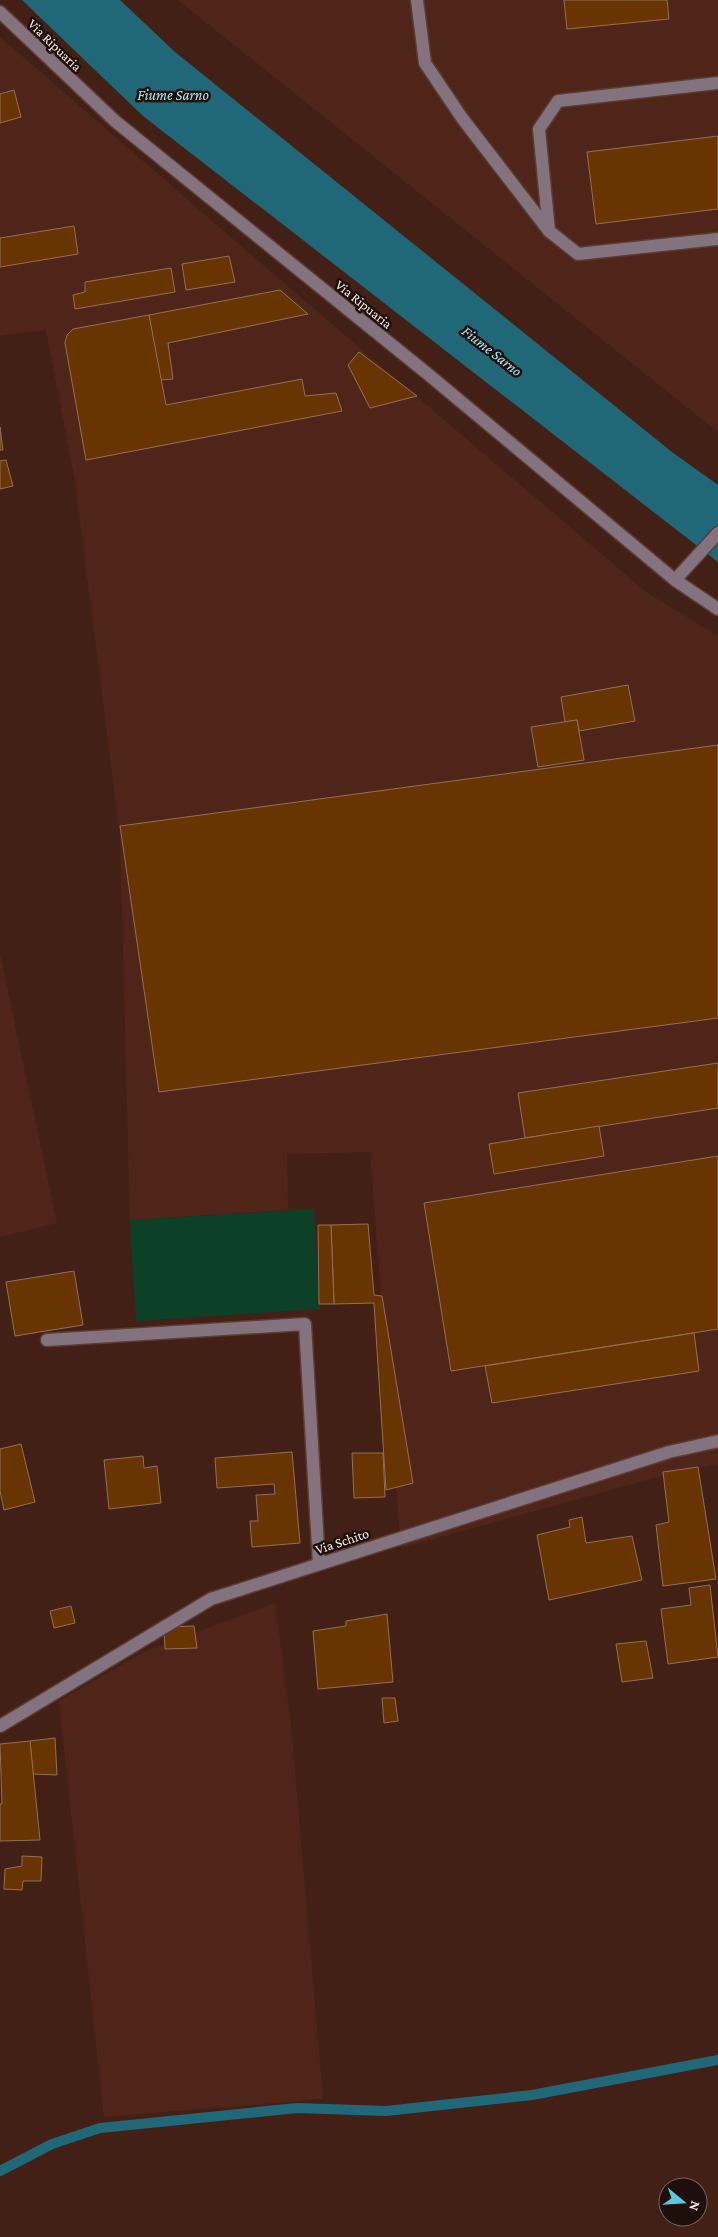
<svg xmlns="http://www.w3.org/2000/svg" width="718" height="2237" font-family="'Crimson Pro',serif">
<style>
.built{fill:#4f2519}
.green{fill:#0d4127}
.water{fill:#206878}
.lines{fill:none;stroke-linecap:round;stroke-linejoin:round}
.stream{stroke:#206878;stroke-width:10}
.building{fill:#673402;stroke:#927057}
.minor-casing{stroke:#5c3c33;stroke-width:15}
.minor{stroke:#83737e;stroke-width:12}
.labels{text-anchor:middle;stroke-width:5;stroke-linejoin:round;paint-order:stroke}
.street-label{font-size:14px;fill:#fce8e3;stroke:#1e0f0a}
.water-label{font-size:15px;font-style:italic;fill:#a2e7f9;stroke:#1e0f0a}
</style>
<rect width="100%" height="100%" fill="#422016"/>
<g class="built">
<polygon points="178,0 718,0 718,432"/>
<polygon points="0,37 285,284 646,592 718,636 718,1464 665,1475 401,1548 370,1152 287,1154 288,1210 130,1220 120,836 75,481 46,330 0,336"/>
<polygon points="0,954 57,1223 0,1237"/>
<polygon points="275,1603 291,1724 323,2099 104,2117 59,1701 144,1652"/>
</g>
<polygon class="green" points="314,1209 320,1309 136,1321 130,1220"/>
<polygon class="water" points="22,0 120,0 175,52 672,452 718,485 718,562 143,116"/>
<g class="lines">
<polyline class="stream" points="0,2171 52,2144 100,2128 297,2108 386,2111 532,2095 718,2060"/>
</g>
<g class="building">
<polygon points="564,0 667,0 669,19 567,29"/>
<polygon points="14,90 21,117 0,123 0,94"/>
<polygon points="718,136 718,209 596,224 587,152"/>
<polygon points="74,226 78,254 0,267 0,238"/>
<polygon points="229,256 235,282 186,290 182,264"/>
<polygon points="171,268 175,292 75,309 73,295 85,292 85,282"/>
<polygon points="280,290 308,314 168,343 173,379 160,380 149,315"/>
<polygon points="149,315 166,405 302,379 305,396 336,393 342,411 86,460 65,343 67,335 73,329"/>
<polygon points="359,352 417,396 370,408 348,365"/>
<polygon points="0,427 3,450 0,450"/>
<polygon points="6,460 13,486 0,489 0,461"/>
<polygon points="628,685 635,721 579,731 577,720 565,722 561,697"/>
<polygon points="577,720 584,760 538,767 531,727"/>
<polygon points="718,745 718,1018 159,1092 120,826"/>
<polygon points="718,1063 718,1108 525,1138 518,1093"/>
<polygon points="599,1126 604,1156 494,1174 489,1144"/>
<polygon points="718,1156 718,1329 451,1371 424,1203"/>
<polygon points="368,1224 374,1295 382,1296 413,1483 386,1490 374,1303 334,1304 331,1225"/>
<polygon points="318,1225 331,1225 334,1304 319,1304"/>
<polygon points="74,1271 83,1325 15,1336 6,1282"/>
<polygon points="694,1333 699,1371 492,1403 485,1366"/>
<polygon points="21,1444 35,1502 4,1510 0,1491 0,1449"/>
<polygon points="292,1452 300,1543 252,1547 250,1521 258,1521 256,1495 275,1494 274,1484 217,1488 215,1458"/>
<polygon points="352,1453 383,1453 385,1497 354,1498"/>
<polygon points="143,1456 144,1468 157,1466 161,1503 109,1509 104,1460"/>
<polygon points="698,1467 716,1579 663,1586 656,1525 669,1522 663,1472"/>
<polygon points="582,1517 586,1543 632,1536 642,1580 549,1600 537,1535 570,1527 569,1520"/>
<polygon points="710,1585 718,1657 668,1664 661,1609 691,1605 689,1588"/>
<polygon points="71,1606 75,1623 54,1628 50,1611"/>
<polygon points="387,1614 393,1682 318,1689 313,1631 346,1626 346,1621"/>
<polygon points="194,1626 197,1648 165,1649 164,1627"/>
<polygon points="646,1641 653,1678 622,1682 616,1644"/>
<polygon points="382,1698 395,1698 398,1721 384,1723"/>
<polygon points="55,1738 57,1775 33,1774 30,1741"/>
<polygon points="30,1741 40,1840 0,1841 0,1804 2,1804 0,1744"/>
<polygon points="22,1856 42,1857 41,1881 23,1881 22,1890 4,1889 5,1869 22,1866"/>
</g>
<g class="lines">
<defs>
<g id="minor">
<polyline points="417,0 425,63 462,118 549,231"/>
<polyline points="0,12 115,121 429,375 675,580 718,609"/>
<polyline points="718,83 558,101 539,129 549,231 578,254 718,239"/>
<polyline points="675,580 718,533"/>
<polyline points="47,1340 305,1324 319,1564"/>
<polyline points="0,1726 211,1599 669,1452 718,1441"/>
</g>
</defs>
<use href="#minor" class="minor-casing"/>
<use href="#minor" class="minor"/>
</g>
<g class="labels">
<g class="street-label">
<text transform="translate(55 45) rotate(44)" y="5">Via Ripuaria</text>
<text transform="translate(364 304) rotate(39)" y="5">Via Ripuaria</text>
<text transform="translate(342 1541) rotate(-18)" y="5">Via Schito</text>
</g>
<g class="water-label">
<text x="173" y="100">Fiume Sarno</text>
<text transform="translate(492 351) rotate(38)" y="5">Fiume Sarno</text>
</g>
</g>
<g transform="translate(683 2202) rotate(108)"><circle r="24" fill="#1e0f0a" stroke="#776661"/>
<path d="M0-4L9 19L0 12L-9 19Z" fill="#58c8e4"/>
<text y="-8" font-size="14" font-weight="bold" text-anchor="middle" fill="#fce8e3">N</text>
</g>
</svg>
